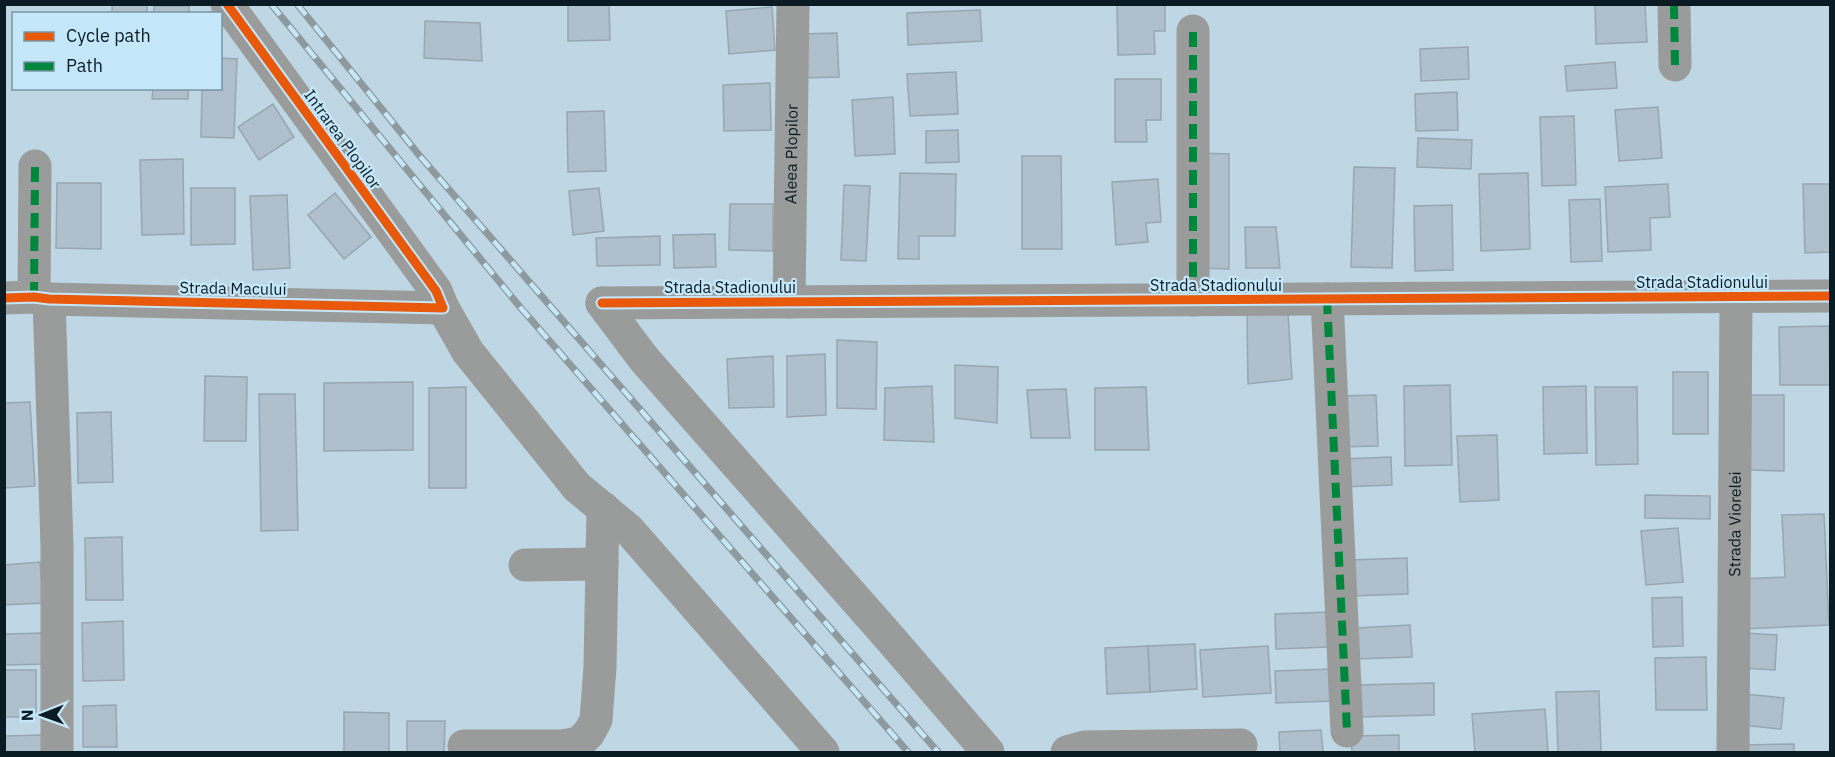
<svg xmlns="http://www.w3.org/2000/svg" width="1835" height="757" font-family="'IBM Plex Sans',sans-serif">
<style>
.building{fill:#afbfcb;stroke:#97a7b2;stroke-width:1.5}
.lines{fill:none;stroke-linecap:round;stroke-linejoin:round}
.minor{stroke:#999c9a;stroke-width:33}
.rail-casing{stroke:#8e9a9d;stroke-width:7}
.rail{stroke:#c5e7fa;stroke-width:4.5;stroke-dasharray:14;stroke-linecap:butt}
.quiet{stroke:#00873e;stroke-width:8;stroke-dasharray:15 8;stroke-linecap:butt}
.cycleway-casing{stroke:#c5e7fa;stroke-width:13}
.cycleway{stroke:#e8590c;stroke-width:9}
.labels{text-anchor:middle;stroke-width:4.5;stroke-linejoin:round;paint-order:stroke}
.street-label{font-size:16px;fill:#0a1b23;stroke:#c5e7fa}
</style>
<rect width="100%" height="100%" fill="#bfd7e4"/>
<g class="building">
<rect x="112" y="4" width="35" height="10"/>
<polygon points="568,4 609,4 610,40 568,41"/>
<polygon points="1117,4 1165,4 1165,31 1154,31 1155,54 1118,55"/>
<polygon points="1595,4 1645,4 1647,42 1596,44"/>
<rect x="154" y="6" width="35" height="8"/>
<polygon points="772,7 775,50 729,54 726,11"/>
<polygon points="980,10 982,41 908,45 907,13"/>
<polygon points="425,21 480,23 482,61 424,58"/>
<polygon points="837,33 839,77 802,78 801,34"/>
<polygon points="1468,47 1469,79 1421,81 1420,49"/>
<polygon points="220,58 237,59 234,138 201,137 202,88 220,88"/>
<polygon points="1615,62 1617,88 1567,91 1565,66"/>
<polygon points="956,72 958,114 910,116 907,74"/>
<polygon points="1115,79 1161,79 1161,120 1146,120 1147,142 1115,142"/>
<polygon points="770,83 771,130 724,131 723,85"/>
<polygon points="153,88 188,88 188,99 152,99"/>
<polygon points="1457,92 1458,130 1416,131 1415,94"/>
<polygon points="893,97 895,154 855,156 852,100"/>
<polygon points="273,104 294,137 259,160 238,127"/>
<polygon points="1658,107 1662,158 1619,161 1615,110"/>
<polygon points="604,111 606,171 568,172 567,112"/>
<polygon points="1574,116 1576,185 1542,186 1540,117"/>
<polygon points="958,130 959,162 926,163 926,131"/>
<polygon points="1418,138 1472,140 1471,169 1417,167"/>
<polygon points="1198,153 1229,154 1229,269 1197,268"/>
<polygon points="1022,156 1061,156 1062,249 1022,249"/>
<polygon points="183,159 184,234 142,235 140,160"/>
<polygon points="1354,167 1395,168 1392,268 1351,267"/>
<polygon points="900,173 956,174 955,236 919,236 919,259 898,259"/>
<polygon points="1528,173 1530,249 1481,251 1479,174"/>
<polygon points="1158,179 1161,222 1146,223 1148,242 1116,245 1112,182"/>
<polygon points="57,183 101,183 101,249 56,248"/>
<polygon points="1668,184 1670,217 1650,218 1651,250 1608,252 1605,187"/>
<polygon points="1803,184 1830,184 1830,252 1805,253"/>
<polygon points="844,185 870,186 866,261 841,260"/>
<polygon points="191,188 235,188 235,244 191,245"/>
<polygon points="599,188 604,231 573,235 569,191"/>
<polygon points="335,193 371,237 344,259 308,215"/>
<polygon points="287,195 290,268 253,270 250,196"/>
<polygon points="1600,199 1602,261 1571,262 1569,200"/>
<polygon points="730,204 773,204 773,251 729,250"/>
<polygon points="1452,205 1453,270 1415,271 1414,206"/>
<polygon points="1245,227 1276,227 1280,268 1246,268"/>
<polygon points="715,234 716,267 674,268 673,235"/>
<polygon points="660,236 660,265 597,266 596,238"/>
<polygon points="1288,312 1292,379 1248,384 1247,314"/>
<polygon points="1829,326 1830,385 1780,385 1779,327"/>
<polygon points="837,340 877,342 876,409 837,408"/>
<polygon points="825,354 826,415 787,417 787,356"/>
<polygon points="773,356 774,407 729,408 727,359"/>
<polygon points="955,365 998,367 997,423 955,418"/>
<rect x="1673" y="372" width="35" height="62"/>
<polygon points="205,376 247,377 246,441 204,441"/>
<polygon points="413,382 413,450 324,451 324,383"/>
<polygon points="1450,385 1452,465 1405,466 1404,386"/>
<polygon points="932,386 934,442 884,440 885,388"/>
<polygon points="1586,386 1587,453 1544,454 1543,387"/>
<polygon points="466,387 466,488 429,488 429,388"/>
<polygon points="1146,387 1149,450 1095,450 1095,388"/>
<polygon points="1595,387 1637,387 1638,464 1596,465"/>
<polygon points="1066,389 1070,438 1031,438 1027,390"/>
<polygon points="259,394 295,394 298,530 261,531"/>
<polygon points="1376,395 1378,446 1339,447 1338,396"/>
<polygon points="1749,395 1784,395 1784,471 1748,470"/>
<polygon points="30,402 35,486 4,488 4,403"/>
<polygon points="111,412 113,482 78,483 77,413"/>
<polygon points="1497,435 1499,500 1460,502 1457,436"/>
<polygon points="1391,457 1392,485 1342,487 1341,459"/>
<polygon points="1645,495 1710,496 1710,519 1645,518"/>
<polygon points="1824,514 1829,625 1743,629 1740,579 1785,577 1782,515"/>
<polygon points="1678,528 1683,582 1646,585 1641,531"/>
<polygon points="122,537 123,600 86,600 85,538"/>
<polygon points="1407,558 1408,594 1350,596 1348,560"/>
<polygon points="40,562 43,603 4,605 4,565"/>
<polygon points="1682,597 1683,646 1653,647 1652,598"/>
<polygon points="1329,612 1330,647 1276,649 1275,614"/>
<polygon points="123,621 124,680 83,681 82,623"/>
<polygon points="1410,625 1412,657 1357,659 1356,628"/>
<polygon points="44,633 45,664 4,665 4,634"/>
<polygon points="1744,633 1777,635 1775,670 1742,668"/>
<polygon points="1195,644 1197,689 1150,692 1148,646"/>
<polygon points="1148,646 1150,692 1107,694 1105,648"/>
<polygon points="1268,646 1271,693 1203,697 1200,650"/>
<polygon points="1706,657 1707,710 1656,710 1655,658"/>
<polygon points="1332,669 1333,701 1276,703 1275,671"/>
<rect x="4" y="670" width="32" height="47"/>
<polygon points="1434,683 1434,715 1358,717 1357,685"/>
<polygon points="1599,691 1601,751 1558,752 1556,692"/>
<polygon points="1745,694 1784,698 1781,729 1742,725"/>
<polygon points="116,705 117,747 83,747 83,706"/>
<polygon points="1545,709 1548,752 1475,752 1472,714"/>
<polygon points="344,712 389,713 389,752 344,752"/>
<polygon points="407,721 445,721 444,752 407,752"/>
<polygon points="1321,730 1323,752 1280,752 1279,732"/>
<polygon points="43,735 44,752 4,752 4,736"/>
<polygon points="1399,735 1399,752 1352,752 1351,736"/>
<polygon points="1794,744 1794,752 1740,752 1740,745"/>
</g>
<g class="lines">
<g class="minor">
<polyline points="1674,4 1675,65"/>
<polyline points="34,297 35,166"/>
<polyline points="4,298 34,297 49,299 443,308 436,291 227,4"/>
<polyline points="49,299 57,546 57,752"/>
<polyline points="1327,299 1347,731"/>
<polyline points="1193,300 1193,31"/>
<path id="s1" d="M789 302 793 4"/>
<polyline points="602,303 1830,296"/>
<polyline points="602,303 644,359 888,636 988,752"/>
<polyline points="443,308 468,352 577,487 629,530 823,752"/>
<polyline points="525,565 602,564"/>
<polyline points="464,746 562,746 579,743 589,733 596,720 600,667 603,508"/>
<polyline points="1067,752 1085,747 1241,745"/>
<path id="s2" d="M1733 752 1736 297"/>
</g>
<defs>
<g id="rail">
<polyline points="271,4 520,307 908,752"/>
<polyline points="297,4 419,155 938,752"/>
</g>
</defs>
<use href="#rail" class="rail-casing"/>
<use href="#rail" class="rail"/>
<g class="quiet">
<polyline points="1674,4 1675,65"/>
<polyline points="34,297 35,166"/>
<polyline points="1327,299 1347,731"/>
<polyline points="1193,300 1193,31"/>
</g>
<defs>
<g id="cycleway">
<polyline points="4,298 34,297 49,299 443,308 436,291 227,4"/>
<polyline points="602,303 1830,296"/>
</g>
</defs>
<use href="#cycleway" class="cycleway-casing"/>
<use href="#cycleway" class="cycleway"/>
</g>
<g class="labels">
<g class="street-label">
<text transform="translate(343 139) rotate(54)" y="6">Intrarea Plopilor</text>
<text dy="6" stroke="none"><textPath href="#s1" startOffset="148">Aleea Plopilor</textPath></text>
<text x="1702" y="288">Strada Stadionului</text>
<text x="1216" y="291">Strada Stadionului</text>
<text x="730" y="293">Strada Stadionului</text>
<text transform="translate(233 288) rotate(1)" y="6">Strada Macului</text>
<text dy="6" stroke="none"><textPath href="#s2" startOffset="228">Strada Viorelei</textPath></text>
</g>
</g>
<rect width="1835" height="757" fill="none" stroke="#0a1b23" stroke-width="12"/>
<rect x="12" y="12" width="210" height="78" fill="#c5e7fa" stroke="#7a95a4" stroke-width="1.5"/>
<rect x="24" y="32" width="30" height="9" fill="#e8590c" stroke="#7a95a4" stroke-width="1.5"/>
<text x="66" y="42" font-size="18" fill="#0a1b23">Cycle path</text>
<rect x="24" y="62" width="30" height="9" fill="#00873e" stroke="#7a95a4" stroke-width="1.5"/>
<text x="66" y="72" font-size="18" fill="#0a1b23">Path</text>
<g transform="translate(42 715) rotate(269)" stroke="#c5e7fa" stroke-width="4.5" paint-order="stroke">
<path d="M0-4.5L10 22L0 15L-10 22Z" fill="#0a1b23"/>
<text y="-9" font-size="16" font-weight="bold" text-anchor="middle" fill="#0a1b23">N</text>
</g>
</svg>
